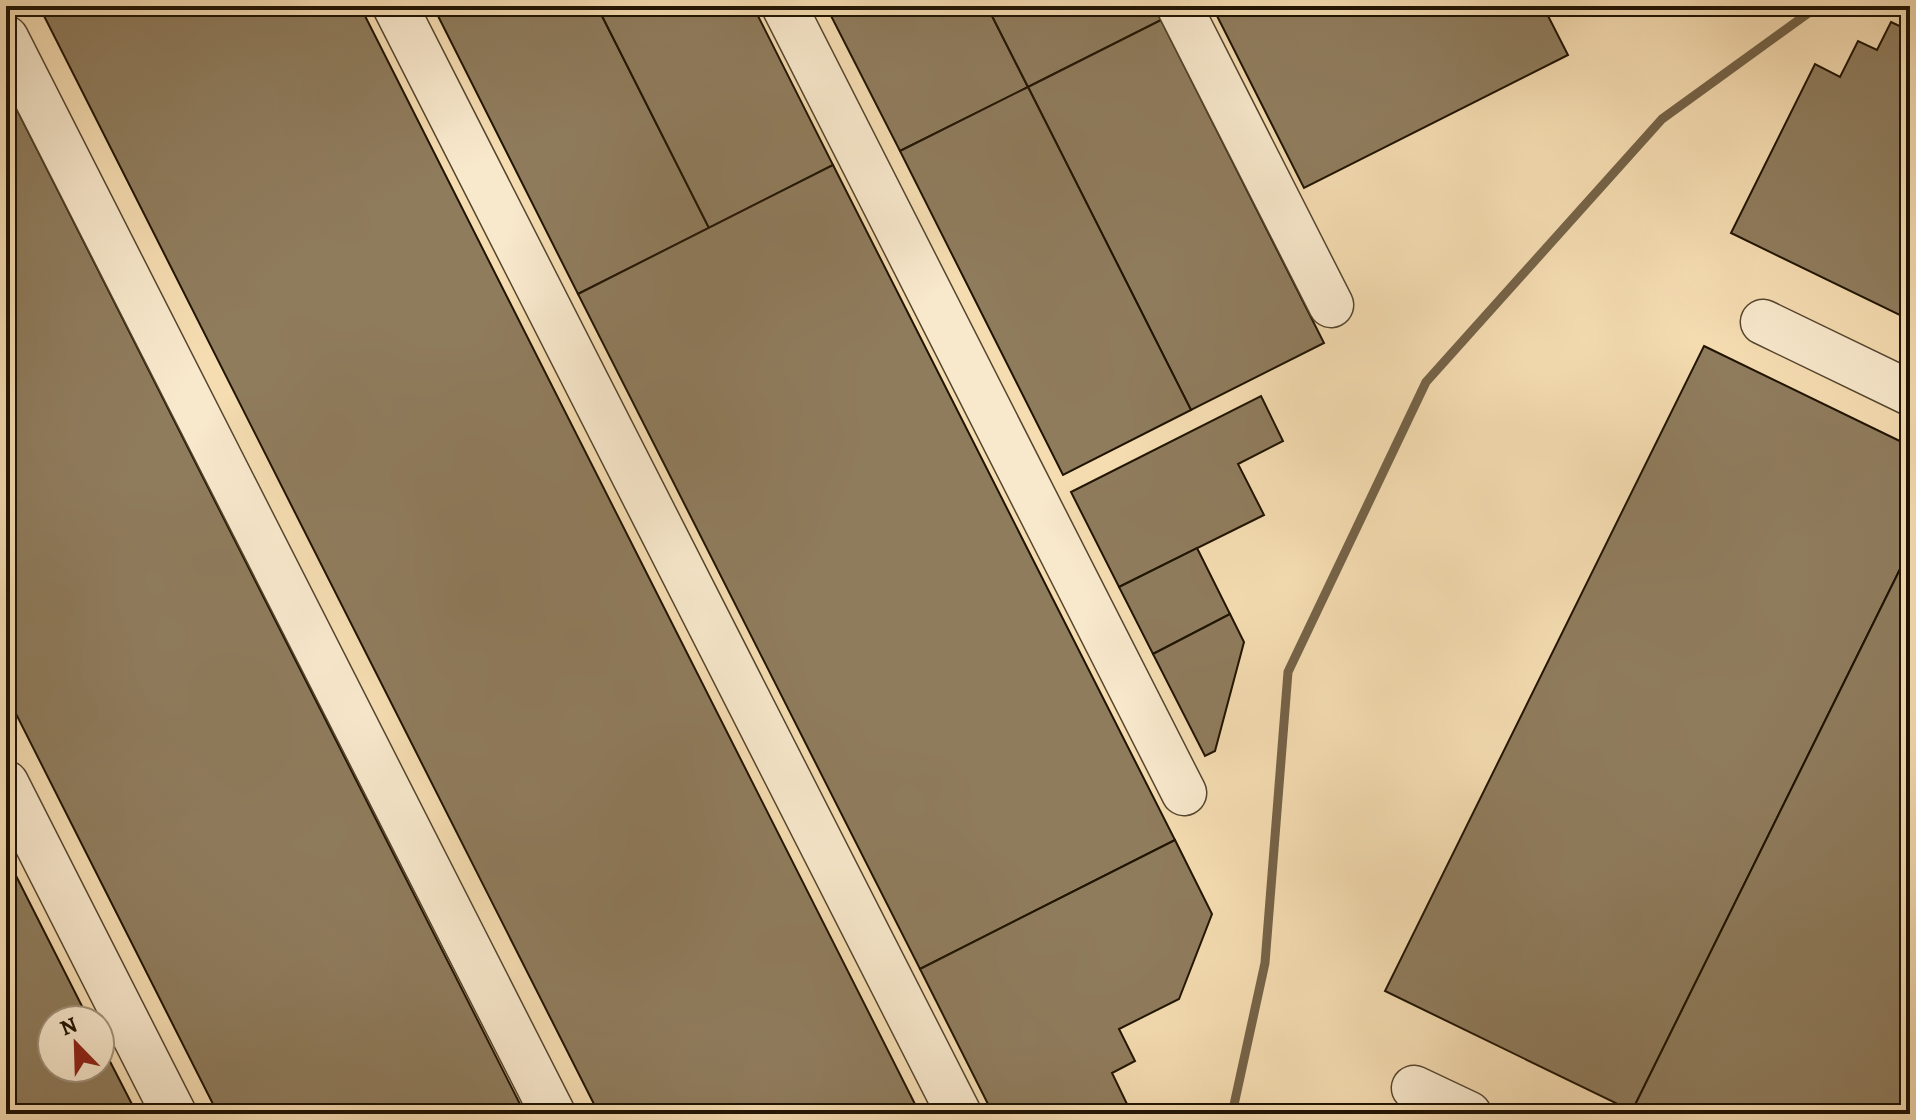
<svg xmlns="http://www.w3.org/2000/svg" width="1916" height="1120" font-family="Alegreya,serif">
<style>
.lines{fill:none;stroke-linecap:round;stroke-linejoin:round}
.stream{stroke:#756348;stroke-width:9}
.building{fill:#8f7c5d;stroke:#201403;stroke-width:2}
.minor-casing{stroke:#55462e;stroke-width:47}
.minor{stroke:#f8e8cc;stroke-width:44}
</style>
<rect width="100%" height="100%" fill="#f5dcb1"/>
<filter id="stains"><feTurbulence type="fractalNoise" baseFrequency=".0025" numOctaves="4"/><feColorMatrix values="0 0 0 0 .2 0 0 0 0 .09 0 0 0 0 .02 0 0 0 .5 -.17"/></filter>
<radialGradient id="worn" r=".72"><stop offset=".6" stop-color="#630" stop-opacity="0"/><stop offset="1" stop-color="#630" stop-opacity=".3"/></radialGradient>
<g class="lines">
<polyline class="stream" points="1232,1114 1265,963 1288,672 1426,382 1662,119 1818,6"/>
</g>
<g class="building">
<polygon points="39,6 360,6 920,1114 599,1114"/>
<polygon points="433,6 597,6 709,228 578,294"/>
<polygon points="597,6 753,6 833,165 709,228"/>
<polygon points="826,6 987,6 1028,87 900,151"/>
<polygon points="987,6 1154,6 1161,20 1028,87"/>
<polygon points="1212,6 1543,6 1568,55 1304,188"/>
<polygon points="1161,20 1324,343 1191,410 1028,87"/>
<polygon points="1891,22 1910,31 1910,320 1731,233 1815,64 1840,77 1858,41 1877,50"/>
<polygon points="1028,87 1191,410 1063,475 900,151"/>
<polygon points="6,88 525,1114 218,1114 6,694"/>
<polygon points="833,165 1175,840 920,969 578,294"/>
<polygon points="1704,346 1910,446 1910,549 1632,1111 1385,991"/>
<polygon points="1261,396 1283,441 1238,464 1264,515 1119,587 1071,492"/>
<polygon points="1197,548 1230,614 1153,654 1119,587"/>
<polygon points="1910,549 1910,1114 1638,1114 1632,1111"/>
<polygon points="1230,614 1244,642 1215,751 1205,756 1153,654"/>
<polygon points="1175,840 1212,914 1179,999 1119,1029 1135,1061 1112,1073 1127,1104 1107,1114 993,1114 920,969"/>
<polygon points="6,856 89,1020 52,1020 52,1068 100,1068 100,1042 137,1114 6,1114"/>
</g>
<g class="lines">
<defs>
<g id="minor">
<polyline points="395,6 959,1114"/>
<polyline points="784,6 1184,793"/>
<polyline points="1179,6 1331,305"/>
<polyline points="6,38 553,1114"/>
<polyline points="1763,322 1910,393"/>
<polyline points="6,783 174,1114"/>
<polyline points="1414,1088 1469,1114"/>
</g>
</defs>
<use href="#minor" class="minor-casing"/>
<use href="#minor" class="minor"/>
</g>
<rect width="1916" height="1120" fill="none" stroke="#f5dcb1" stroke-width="32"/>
<rect x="8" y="8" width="1900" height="1104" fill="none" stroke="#201403" stroke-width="4"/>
<rect x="16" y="16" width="1884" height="1088" fill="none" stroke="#201403" stroke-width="2"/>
<g transform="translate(76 1044) rotate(337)"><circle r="38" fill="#f8e8cc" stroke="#a2937c" stroke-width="2"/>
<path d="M0-6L14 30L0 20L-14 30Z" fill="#8f2418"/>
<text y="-12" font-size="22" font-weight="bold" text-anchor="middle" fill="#201403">N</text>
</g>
<rect width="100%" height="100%" filter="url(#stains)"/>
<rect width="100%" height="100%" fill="url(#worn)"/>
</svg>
